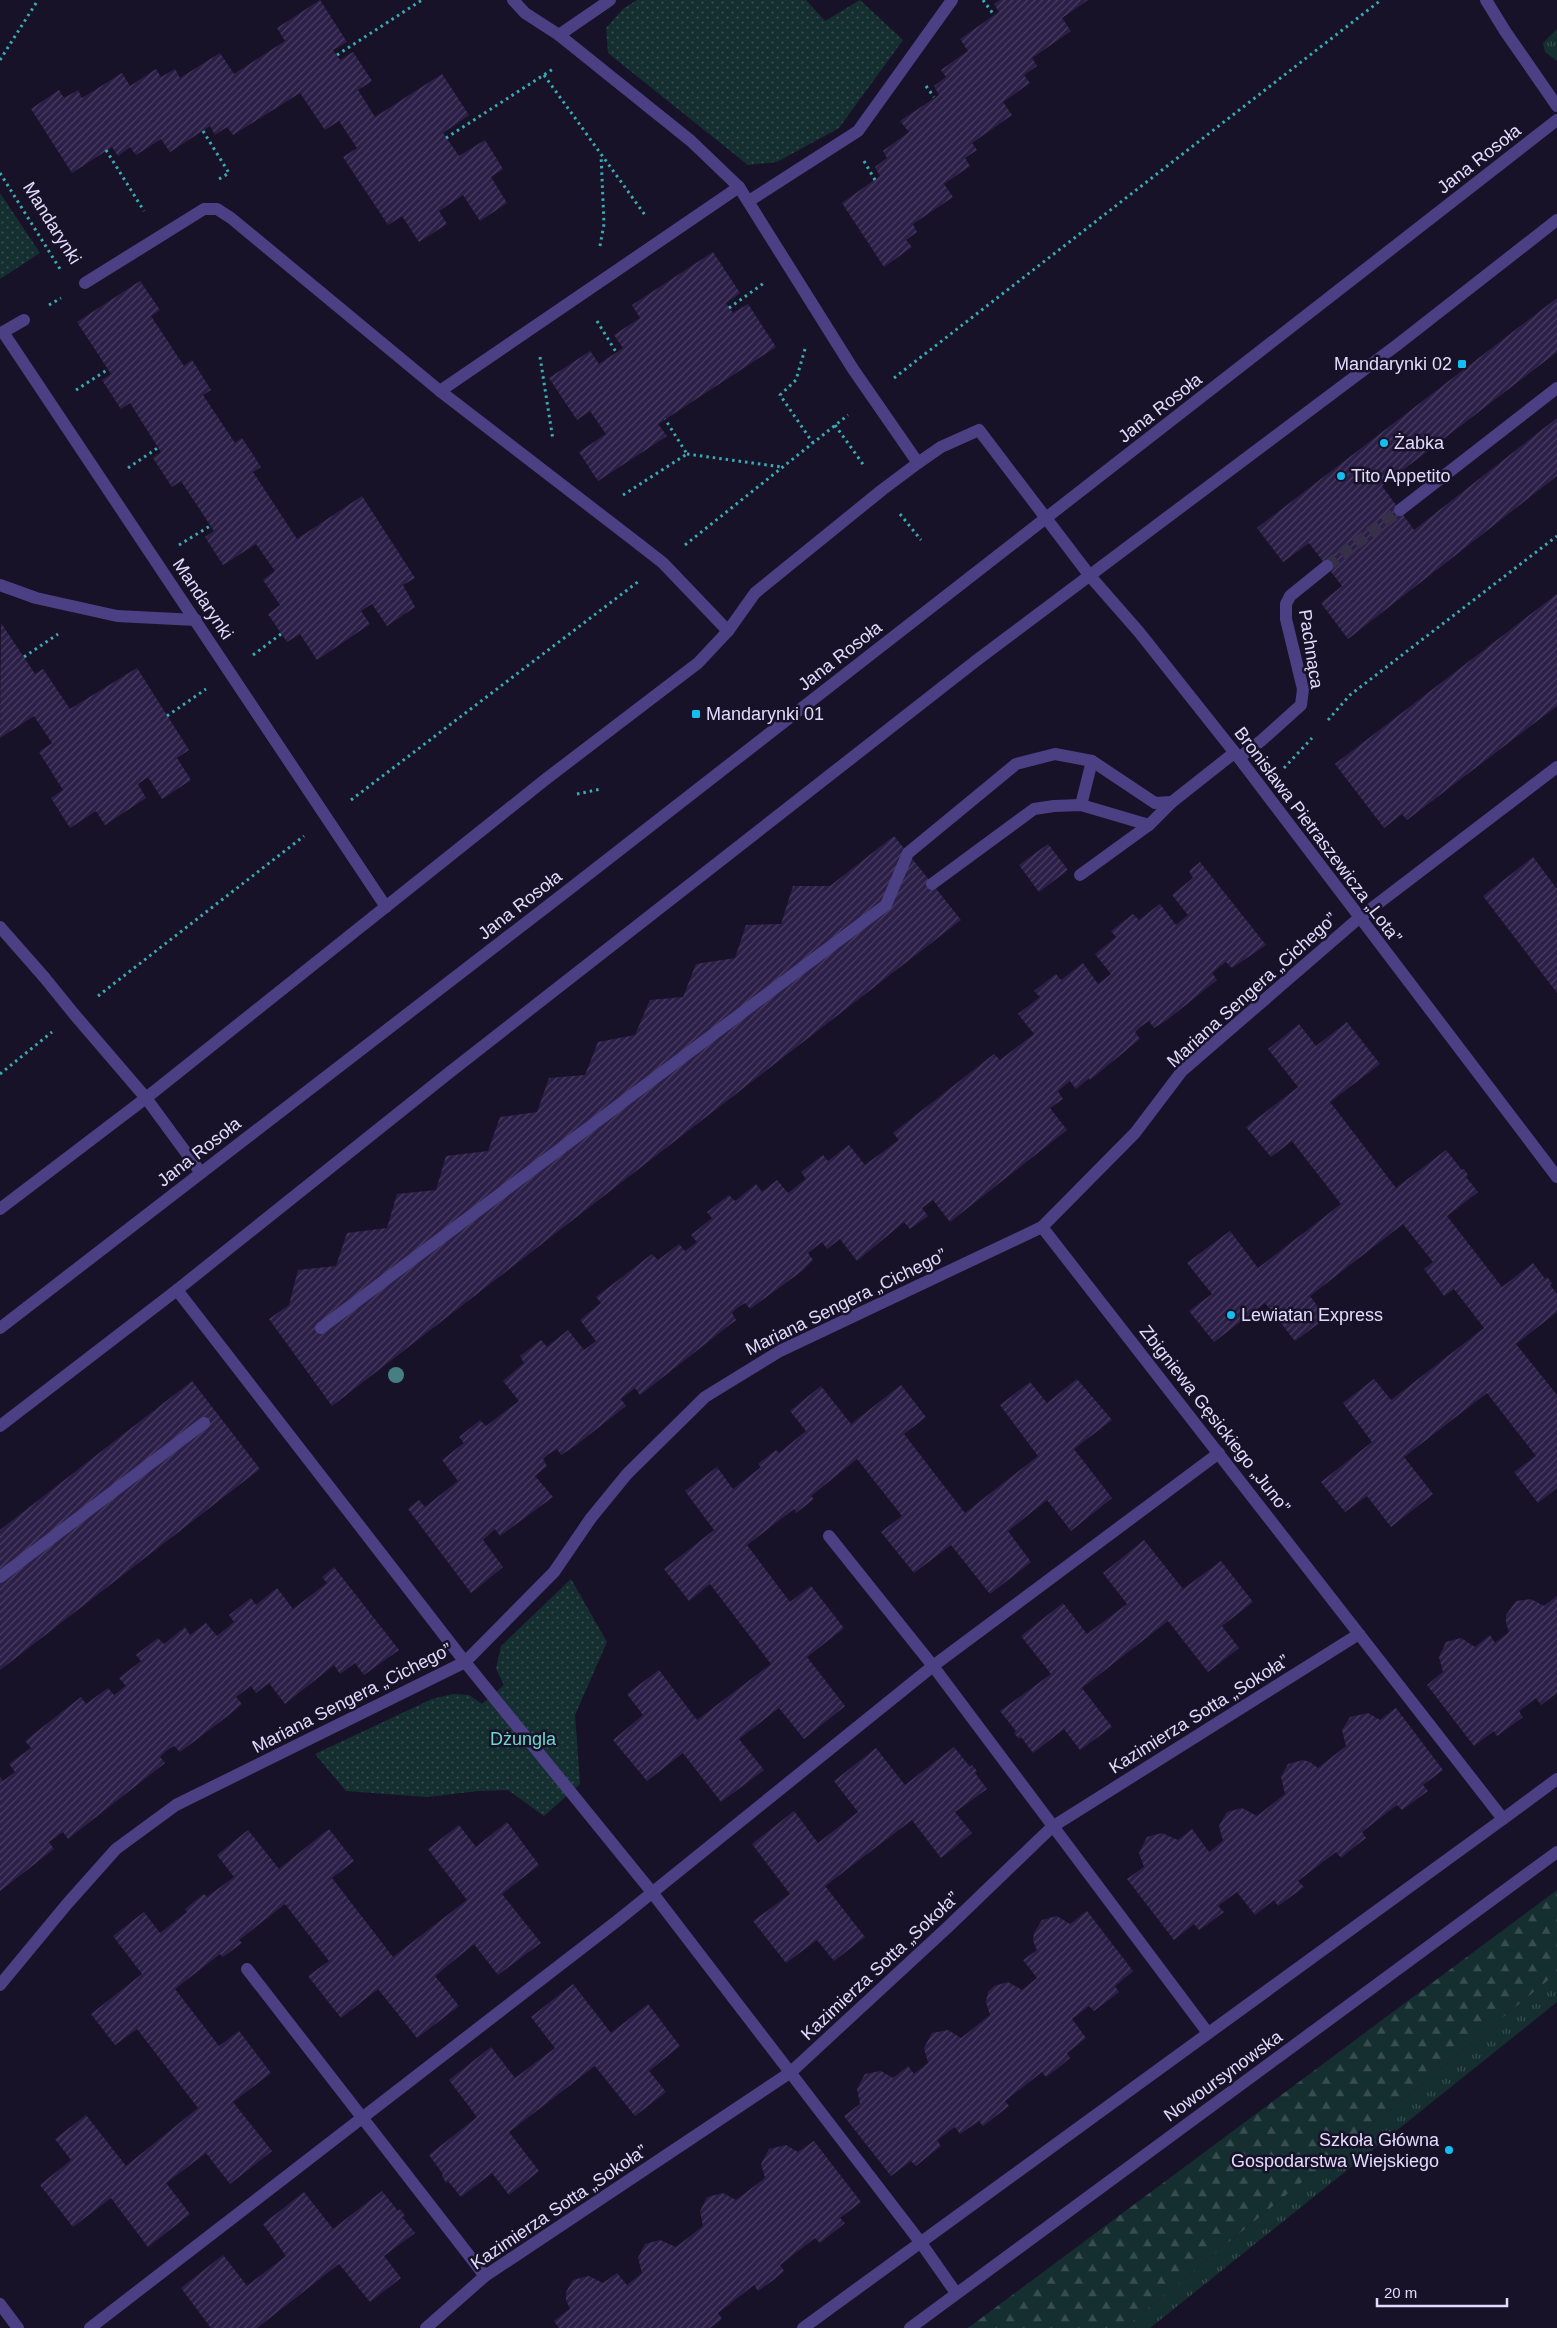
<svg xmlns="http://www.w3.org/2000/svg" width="1557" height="2328" font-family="Helvetica,sans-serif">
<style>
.grass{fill:url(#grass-tufts)}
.forest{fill:url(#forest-firs)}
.park{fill:url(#park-dots)}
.building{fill:url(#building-hatch)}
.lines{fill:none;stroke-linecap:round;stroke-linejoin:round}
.minor-tunnel{stroke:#363048;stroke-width:12;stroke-dasharray:12 6;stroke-linecap:butt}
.path{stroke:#38abb3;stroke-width:3;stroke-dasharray:2.5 4;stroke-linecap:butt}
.service{stroke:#4b4083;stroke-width:12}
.minor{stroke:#4b4083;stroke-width:12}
.tertiary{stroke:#4b4083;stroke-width:12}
.tree{fill:#457f82}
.poi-dot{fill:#13bff0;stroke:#181228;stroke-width:2}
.labels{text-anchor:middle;stroke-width:5;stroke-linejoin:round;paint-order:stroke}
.street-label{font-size:18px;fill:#e3dbfd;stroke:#181228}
.poi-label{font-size:18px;fill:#e3dbfd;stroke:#181228;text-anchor:start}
.park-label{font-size:18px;fill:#6ad9cb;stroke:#181228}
</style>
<defs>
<pattern id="grass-tufts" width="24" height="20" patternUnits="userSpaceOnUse" patternTransform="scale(1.25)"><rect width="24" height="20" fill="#152f31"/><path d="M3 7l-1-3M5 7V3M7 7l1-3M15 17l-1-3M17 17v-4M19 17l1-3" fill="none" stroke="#374d50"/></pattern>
<pattern id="forest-firs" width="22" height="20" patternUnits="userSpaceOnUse" patternTransform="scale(1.25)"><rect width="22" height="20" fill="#152f31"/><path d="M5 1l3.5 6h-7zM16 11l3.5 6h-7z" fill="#374d50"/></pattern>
<pattern id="park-dots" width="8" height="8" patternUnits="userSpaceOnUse" patternTransform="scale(1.25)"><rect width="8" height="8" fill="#152f31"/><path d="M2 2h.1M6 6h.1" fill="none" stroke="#374d50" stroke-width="1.8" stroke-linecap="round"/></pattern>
<pattern id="building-hatch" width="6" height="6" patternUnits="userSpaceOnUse" patternTransform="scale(1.25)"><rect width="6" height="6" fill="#2c1f47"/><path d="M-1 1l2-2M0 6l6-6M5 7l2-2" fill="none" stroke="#4a3f62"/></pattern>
</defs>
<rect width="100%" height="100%" fill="#181228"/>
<g class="grass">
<polygon points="1557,29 1557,61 1545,52 1543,43"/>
<polygon points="1557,1973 1557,2002 1150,2328 1124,2328"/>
</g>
<polygon class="forest" points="1557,1890 1557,1973 1124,2328 968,2328"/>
<g class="park">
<polygon points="637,0 806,0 825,21 860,0 903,40 839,128 777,162 748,165 608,53 606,28 623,9"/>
<polygon points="0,193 40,253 0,279"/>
<polygon points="571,1579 607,1642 575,1715 580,1784 544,1816 508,1790 478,1791 427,1797 346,1791 315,1754 432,1699 453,1694 469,1695 482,1704 504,1685 496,1669 501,1646"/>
</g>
<g class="building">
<polygon points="320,0 347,42 333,50 340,60 353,52 372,81 358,90 375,117 442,74 469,115 443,133 459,156 485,140 503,169 491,177 507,203 480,221 463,195 439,211 447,224 419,242 402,216 388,225 343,157 357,148 339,121 325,130 300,93 233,135 227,127 215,135 210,126 170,152 161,139 136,155 130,147 118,156 112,147 72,173 31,109 59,90 64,98 78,90 82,98 122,73 130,86 156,69 161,77 175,69 180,78 220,53 234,74 285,41 277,28"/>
<polygon points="1000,0 1088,0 1062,18 1071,31 1032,58 1037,66 1024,75 1030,83 1003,102 1012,115 972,143 977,150 965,158 970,166 944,184 953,197 913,224 917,232 906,240 912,247 884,267 842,203 880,176 875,167 887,158 883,151 909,132 900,121 939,95 934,86 946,77 941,70 968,51 960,39 999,12 994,4"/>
<polygon points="713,252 740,293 726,303 733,313 748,304 776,347 658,424 667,436 598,481 579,452 606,434 590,411 577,420 549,378 590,351 599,364 623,348 614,335 640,318 632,305"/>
<polygon points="140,281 160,310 151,316 184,366 192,360 211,390 203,395 235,443 242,438 261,467 253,472 297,539 362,496 415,578 403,585 415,607 387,626 372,604 361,611 370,624 317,660 300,634 287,642 268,614 280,605 263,580 275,571 256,544 223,565 205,537 214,531 181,481 172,487 153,458 161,452 130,403 121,409 102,380 111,374 77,322"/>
<polygon points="1557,298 1557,352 1382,486 1414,530 1557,418 1557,476 1348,639 1321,603 1342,586 1309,543 1283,562 1257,528"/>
<polygon points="1557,594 1557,706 1407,820 1402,814 1384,828 1335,764"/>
<polygon points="1,623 35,674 43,669 70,709 137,668 189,750 177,758 191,780 162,799 148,777 138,784 146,798 105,825 96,811 70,828 51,798 63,790 39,752 52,743 34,716 0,738"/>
<polygon points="894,836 961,920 332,1406 269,1319 289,1305 298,1270 336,1266 347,1233 387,1228 397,1194 436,1190 446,1156 488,1151 500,1117 537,1112 549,1078 585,1075 598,1042 635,1035 650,1000 683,997 696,964 735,958 746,925 781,924 793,886 830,886"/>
<polygon points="1048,844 1068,870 1039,892 1019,865"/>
<polygon points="1533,857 1557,889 1557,993 1483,896"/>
<polygon points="1200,862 1266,945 1232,968 1226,962 1219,967 1212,973 1217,980 1167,1020 1154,1028 1149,1021 1140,1027 1135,1032 1140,1039 1090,1080 1089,1078 1076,1089 1070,1081 1058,1091 1063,1099 1050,1108 1067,1130 950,1222 933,1200 922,1208 928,1216 910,1229 904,1222 857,1261 840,1239 827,1249 822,1242 808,1253 813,1260 802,1271 750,1309 745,1303 737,1308 732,1313 736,1320 640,1395 635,1388 627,1394 621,1399 626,1406 575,1446 561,1455 557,1449 547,1455 543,1459 547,1466 535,1476 553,1497 500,1536 495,1529 483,1540 503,1567 471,1593 408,1509 419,1500 425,1507 458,1481 442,1460 464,1443 459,1437 480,1420 486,1426 519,1401 503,1381 524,1363 520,1356 541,1340 547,1347 568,1330 584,1350 596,1341 580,1320 601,1303 596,1297 652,1254 658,1260 679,1244 685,1251 697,1242 691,1235 712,1218 707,1212 729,1195 735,1201 756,1184 762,1192 777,1180 788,1193 806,1179 801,1172 823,1155 828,1161 849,1145 865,1165 899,1140 893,1133 994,1054 1000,1060 1034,1034 1018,1014 1040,997 1034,991 1056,974 1061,980 1083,963 1098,984 1111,974 1095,954 1116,937 1111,931 1133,914 1139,920 1160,904 1176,925 1188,915 1172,895 1193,878 1189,871"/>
<polygon points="1347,1022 1380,1064 1330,1102 1367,1150 1396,1188 1446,1150 1462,1170 1464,1169 1468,1175 1466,1177 1478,1192 1447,1216 1502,1287 1533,1263 1545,1279 1547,1277 1552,1283 1550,1285 1557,1294 1557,1312 1516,1344 1557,1395 1557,1488 1538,1503 1514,1472 1536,1456 1487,1393 1404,1457 1433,1494 1391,1527 1367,1496 1345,1512 1321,1482 1372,1442 1343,1403 1374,1379 1391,1400 1484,1328 1454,1289 1444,1296 1424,1269 1433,1262 1403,1224 1310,1296 1326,1318 1295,1341 1265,1303 1214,1342 1189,1311 1212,1294 1187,1263 1230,1231 1258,1268 1341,1204 1292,1141 1271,1157 1246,1127 1298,1087 1268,1049 1299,1024 1316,1046"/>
<polygon points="1077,1379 1112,1420 1074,1449 1112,1498 1071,1531 1047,1500 1008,1531 1031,1562 990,1594 951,1545 914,1573 881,1532 902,1516 857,1459 811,1496 814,1499 796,1513 794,1509 747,1545 790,1602 811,1586 844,1628 807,1657 845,1706 804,1739 779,1708 739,1739 764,1770 721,1802 683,1753 647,1781 613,1740 643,1715 627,1694 659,1670 697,1720 771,1664 710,1584 689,1601 664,1569 714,1530 685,1491 717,1467 733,1489 761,1467 758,1464 776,1450 779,1453 806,1431 790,1411 821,1386 851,1424 901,1385 926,1417 904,1434 965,1513 1038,1456 1000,1405 1030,1382 1047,1403"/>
<polygon points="192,1381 260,1469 0,1670 0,1530"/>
<polygon points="1144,1540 1183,1589 1221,1561 1253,1602 1222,1626 1239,1648 1208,1672 1168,1621 1082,1688 1112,1727 1080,1750 1064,1729 1033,1753 1021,1737 1019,1739 1014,1733 1016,1731 1000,1711 1051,1674 1021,1636 1063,1603 1087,1634 1127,1604 1103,1573"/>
<polygon points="334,1567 399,1650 364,1675 355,1663 340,1674 334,1665 285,1704 269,1683 256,1693 251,1686 236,1697 242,1704 229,1715 180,1752 174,1746 166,1751 160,1757 165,1763 68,1839 63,1832 49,1842 54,1849 0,1891 0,1777 3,1781 15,1772 9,1764 31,1748 25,1741 81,1697 86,1704 108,1688 114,1695 126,1686 119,1678 141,1661 136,1655 158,1638 164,1644 185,1627 190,1635 206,1623 217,1636 234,1622 229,1615 251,1598 256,1605 277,1588 293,1609 327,1583 322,1577"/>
<polygon points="1557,1596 1557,1693 1541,1705 1536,1698 1519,1711 1523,1717 1497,1736 1494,1731 1474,1746 1427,1685 1443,1672 1439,1657 1446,1642 1461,1638 1475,1647 1490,1635 1495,1643 1509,1632 1506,1623 1506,1615 1516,1601 1531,1599 1544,1606"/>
<polygon points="1396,1708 1443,1770 1423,1785 1428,1791 1402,1810 1397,1805 1362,1832 1366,1838 1353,1848 1341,1858 1336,1852 1298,1881 1304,1887 1278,1906 1274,1900 1255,1915 1237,1892 1218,1906 1224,1912 1212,1921 1199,1930 1194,1924 1174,1940 1127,1879 1144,1867 1139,1853 1147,1837 1162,1833 1178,1840 1192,1829 1209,1852 1223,1841 1219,1826 1227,1812 1242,1808 1257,1816 1285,1794 1281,1777 1288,1764 1303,1760 1310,1762 1318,1768 1346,1746 1342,1730 1350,1717 1368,1713 1380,1720"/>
<polygon points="954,1747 970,1767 972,1765 977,1771 975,1773 987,1789 955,1812 972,1833 941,1858 912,1820 825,1886 865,1937 834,1961 817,1940 786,1963 753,1921 790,1894 752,1844 794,1811 818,1843 858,1812 834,1781 876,1748 905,1785"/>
<polygon points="507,1822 539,1865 502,1894 541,1943 498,1975 474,1944 435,1976 459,2006 417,2038 378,1989 341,2018 308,1976 329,1961 285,1904 239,1940 242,1943 223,1957 220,1954 175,1989 219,2046 239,2031 271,2073 233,2102 272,2151 230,2184 206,2153 166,2183 190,2214 148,2247 111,2198 73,2227 40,2185 71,2160 55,2139 86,2115 126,2166 198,2108 137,2029 115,2045 91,2014 142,1974 113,1936 144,1912 160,1933 187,1912 185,1909 204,1894 207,1897 234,1877 217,1855 248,1830 279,1869 329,1829 354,1861 332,1878 393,1957 467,1900 428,1849 459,1825 476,1847"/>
<polygon points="1087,1911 1133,1971 1115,1986 1119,1992 1094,2011 1089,2006 1072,2019 1086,2038 1067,2053 1070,2058 1058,2068 1046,2077 1042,2072 1005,2101 1009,2106 983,2126 979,2121 960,2134 955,2127 937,2140 941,2146 916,2166 911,2161 891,2176 844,2116 860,2104 857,2089 865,2074 881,2071 893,2078 908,2066 914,2074 928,2063 924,2048 932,2033 948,2030 961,2038 990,2015 986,2002 988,1992 994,1986 1008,1982 1022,1990 1037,1978 1023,1960 1037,1950 1033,1941 1034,1933 1042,1920 1057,1916 1070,1924"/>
<polygon points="573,1984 611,2033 648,2004 680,2046 649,2071 666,2092 635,2116 595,2066 509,2132 539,2171 509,2195 492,2173 461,2197 448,2181 446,2183 442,2176 443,2174 429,2155 477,2117 449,2080 491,2047 515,2078 555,2048 531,2017"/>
<polygon points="814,2141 861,2202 840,2218 845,2223 820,2243 815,2238 780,2265 784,2271 772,2281 758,2291 754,2285 718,2313 722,2319 710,2328 559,2328 554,2321 570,2309 566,2300 566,2292 573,2280 589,2276 603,2283 617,2273 627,2285 642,2273 638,2258 645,2244 660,2240 676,2247 703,2226 700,2211 707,2197 723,2193 736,2200 765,2178 761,2164 769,2149 786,2145 798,2152"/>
<polygon points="382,2191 398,2211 400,2209 405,2216 402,2217 415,2233 384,2256 401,2278 370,2302 339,2264 257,2328 211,2328 181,2288 223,2255 247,2286 286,2256 263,2224 304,2192 333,2229"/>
</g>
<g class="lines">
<polyline class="minor-tunnel" points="1327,566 1400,510"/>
<g class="path">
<polyline points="983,0 994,15"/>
<polyline points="337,55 422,0"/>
<polyline points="0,60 38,0"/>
<polyline points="544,75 645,215"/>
<polyline points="926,86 934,97"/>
<polyline points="203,131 229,173 219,179"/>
<polyline points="446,138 553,69"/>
<polyline points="106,150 144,211"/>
<polyline points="864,161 875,180"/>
<polyline points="0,173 60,269"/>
<polyline points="600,246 604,224 601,155"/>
<polyline points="49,305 61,298"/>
<polyline points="729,308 764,283"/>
<polyline points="597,321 616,352"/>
<polyline points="805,349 796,380 780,395 813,443"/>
<polyline points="540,357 553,440"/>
<polyline points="894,378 1381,0"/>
<polyline points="76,390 107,370"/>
<polyline points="835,425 865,467"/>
<polyline points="687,454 782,467"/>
<polyline points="128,468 159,447"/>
<polyline points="623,495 687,454 665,419"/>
<polyline points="900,514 921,540"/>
<polyline points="179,545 210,526"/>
<polyline points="685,545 848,415"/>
<polyline points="253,655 281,634"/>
<polyline points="24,657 58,634"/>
<polyline points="167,716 206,689"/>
<polyline points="1328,720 1350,695 1557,536"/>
<polyline points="1284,768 1312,738"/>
<polyline points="577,794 601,789"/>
<polyline points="351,800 639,581"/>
<polyline points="98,996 304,836"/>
<polyline points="0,1074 52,1032"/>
</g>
<g class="service">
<polyline points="640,545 663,563 728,631"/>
<polyline points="1081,805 1092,761"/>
<polyline points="1080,875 1149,825"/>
<polyline points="932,884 1034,809 1054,806 1081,805 1149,825 1172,802"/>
<polyline points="44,977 74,1014 146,1098 201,1173"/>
<polyline points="0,1209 146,1098 546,779 698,663 728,631 755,593 882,490 918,463"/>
<polyline points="321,1328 886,905 908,853 1016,764 1055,754 1092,761 1155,803 1172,802 1234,753"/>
<polyline points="0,1577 204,1423"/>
</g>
<g class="minor">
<polyline points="513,0 525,13 559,35 691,141 739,187 853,369 918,463 941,447 979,430 1090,576 1139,632 1239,758 1557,1177"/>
<polyline points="1486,0 1505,31 1557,106"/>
<polyline points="559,35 610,0"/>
<polyline points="749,201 858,131 952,0"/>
<polyline points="85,283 204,209 217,209 231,218 440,391 640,545"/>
<polyline points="24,320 3,332 386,907"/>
<polyline points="440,391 739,187"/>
<polyline points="1400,510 1557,388"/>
<polyline points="0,585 36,598 117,616 196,620"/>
<polyline points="1239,758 1262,740 1301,705 1303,689 1286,619 1286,604 1290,596 1327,566"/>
<polyline points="0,927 44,977"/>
<polyline points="177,1290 465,1662 651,1891 921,2243 956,2293"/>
<polyline points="829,1536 933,1666 1208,2033"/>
<polyline points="1503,1819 1557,1779"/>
<polyline points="247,1969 485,2276"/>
<polyline points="0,1985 67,1904 116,1849 176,1805 465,1662 554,1572 591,1518 627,1474 705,1397 780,1351 1042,1227 1135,1133 1182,1071 1359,918 1557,767"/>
<polyline points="0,2304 18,2328"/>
<polyline points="90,2328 617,1921 933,1666 1219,1453"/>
<polyline points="426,2328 485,2276 791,2072 949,1926 1052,1827 1359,1634"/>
<polyline points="803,2328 1503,1819 1042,1227"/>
<polyline points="910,2328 1557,1852"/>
</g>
<g class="tertiary">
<polyline points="0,1328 567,891 1557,120"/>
<polyline points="0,1426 177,1290 450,1072 977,660 1397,345 1557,220"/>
</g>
</g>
<circle class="tree" cx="396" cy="1375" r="8"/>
<g class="poi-dot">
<rect x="1457" y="359" width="10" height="10" rx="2.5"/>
<circle cx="1384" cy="443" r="5"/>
<circle cx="1341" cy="476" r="5"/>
<rect x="691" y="709" width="10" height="10" rx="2.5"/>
<circle cx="1231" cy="1315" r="5"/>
<circle cx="1449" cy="2150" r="5"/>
</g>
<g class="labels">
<g class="street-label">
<text transform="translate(1479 159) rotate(-38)" y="6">Jana Rosoła</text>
<text transform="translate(52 223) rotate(58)" y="6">Mandarynki</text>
<text transform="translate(1160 408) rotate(-38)" y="6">Jana Rosoła</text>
<text transform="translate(203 599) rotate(56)" y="6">Mandarynki</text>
<text transform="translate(1311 649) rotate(81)" y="6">Pachnąca</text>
<text transform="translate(840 656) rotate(-38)" y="6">Jana Rosoła</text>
<text transform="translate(1318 835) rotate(53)" y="6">Bronisława Pietraszewicza „Lota”</text>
<text transform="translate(520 905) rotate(-38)" y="6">Jana Rosoła</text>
<text transform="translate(1252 990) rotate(-42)" y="6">Mariana Sengera „Cichego”</text>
<text transform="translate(199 1152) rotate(-38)" y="6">Jana Rosoła</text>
<text transform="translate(846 1302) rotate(-26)" y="6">Mariana Sengera „Cichego”</text>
<text transform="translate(1215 1419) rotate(52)" y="6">Zbigniewa Gęsickiego „Juno”</text>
<text transform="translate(352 1698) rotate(-27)" y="6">Mariana Sengera „Cichego”</text>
<text transform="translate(1199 1714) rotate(-32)" y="6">Kazimierza Sotta „Sokoła”</text>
<text transform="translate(880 1966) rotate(-43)" y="6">Kazimierza Sotta „Sokoła”</text>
<text transform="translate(1223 2076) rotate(-36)" y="6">Nowoursynowska</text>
<text transform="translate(559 2207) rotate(-34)" y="6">Kazimierza Sotta „Sokoła”</text>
</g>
<g class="poi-label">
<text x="1452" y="370" text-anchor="end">Mandarynki 02</text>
<text x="1394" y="449">Żabka</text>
<text x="1351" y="482">Tito Appetito</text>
<text x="706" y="720">Mandarynki 01</text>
<text x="1241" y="1321">Lewiatan Express</text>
<text x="1439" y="2146" text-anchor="end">Szkoła Główna<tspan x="1439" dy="21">Gospodarstwa Wiejskiego</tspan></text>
</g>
<g class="park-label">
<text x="523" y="1745">Dżungla</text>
</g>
</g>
<path d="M1377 2298v8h130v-8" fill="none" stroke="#e3dbfd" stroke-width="2.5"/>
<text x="1384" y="2298" font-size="15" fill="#e3dbfd" stroke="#181228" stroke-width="4" paint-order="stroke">20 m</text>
</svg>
